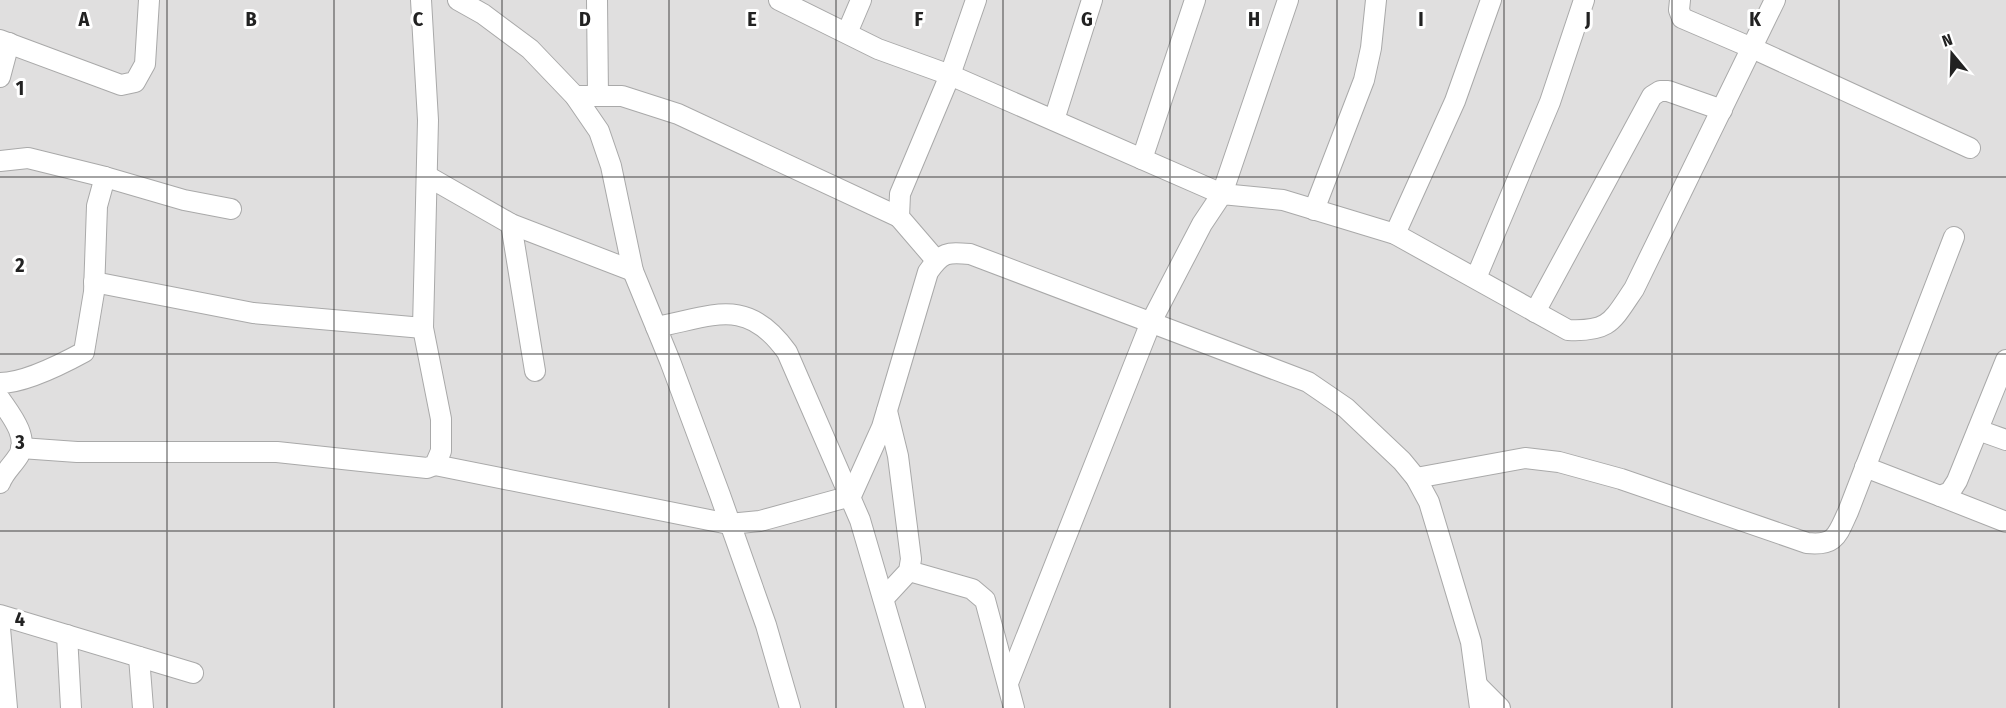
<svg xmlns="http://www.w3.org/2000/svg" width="2006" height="708" font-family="'Fira Sans Condensed',sans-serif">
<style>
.residential{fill:#e0dfdf}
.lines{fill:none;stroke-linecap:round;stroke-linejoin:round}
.minor-casing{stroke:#a9a9a9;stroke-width:22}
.minor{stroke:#fff;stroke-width:20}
.grid{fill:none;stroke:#222;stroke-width:1.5;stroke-opacity:0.55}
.grid-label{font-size:20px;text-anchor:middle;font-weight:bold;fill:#222;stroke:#fff;stroke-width:6;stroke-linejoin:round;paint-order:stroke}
</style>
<rect width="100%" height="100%" fill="#f2efe9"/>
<rect class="residential" x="0" y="0" width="2006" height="708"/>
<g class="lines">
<defs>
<g id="minor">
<polyline points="458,0 483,14 530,49 575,96 599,131 611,166 633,271 670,361 720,495 766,625 790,708"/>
<polyline points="597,0 598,96"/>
<polyline points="779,0 878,49 950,75 1222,194 1288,0"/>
<polyline points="1680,0 1679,10 1682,18 1752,48 1970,148"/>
<polyline points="847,33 861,0"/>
<polyline points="0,40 121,85 135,82 145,64 149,0"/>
<polyline points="0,77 9,43"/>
<polyline points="575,96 622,96 678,114 899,217"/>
<polyline points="1054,120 1092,0"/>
<polyline points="1142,159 1195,0"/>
<polyline points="0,161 28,158 105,177 184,200 231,209"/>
<polyline points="427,176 511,224 633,271"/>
<polyline points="1314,210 1364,80 1371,48 1376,0"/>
<polyline points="511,224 535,371"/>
<polyline points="1395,234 1455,101 1491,0"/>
<polyline points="936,260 899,217 900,194 950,75 976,0"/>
<polyline points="1476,278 1550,102 1584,0"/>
<polyline points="94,282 253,313 423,328"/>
<polyline points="1535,312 1652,96 1660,91 1668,91 1722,110"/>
<path d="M656 327C714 316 747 296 787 352L860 520 915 708"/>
<path d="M0 383C25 383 62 364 84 352L94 292 97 206 105 177"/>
<path d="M0 399C10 414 29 436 19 455 13 465 4 472 0 483"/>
<polyline points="1978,430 2006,440"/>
<polyline points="21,448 77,452 277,452 427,468 435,465 441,451 441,419 423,328 428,120 421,0"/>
<path d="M435 465 729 524 760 521 851 496 882 427 928 272C942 252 947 252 970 254L1308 382 1346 408 1402 461 1416 478 1429 502 1471 642 1480 708"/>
<polyline points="1865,467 1940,496 1950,492 1957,481 2006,360"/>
<path d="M1416 478 1525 458 1559 462 1621 479 1807 543C1836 546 1837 535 1848 512L1954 237"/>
<polyline points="1940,496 2006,522"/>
<polyline points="909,571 972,589 985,600 1014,708"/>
<polyline points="884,598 909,571 911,559 898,456 887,411"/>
<polyline points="0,615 193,673"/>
<polyline points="0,628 7,708"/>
<polyline points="67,635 71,708"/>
<polyline points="139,657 143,708"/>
<path d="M1008 683 1151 322 1202 224 1222 194 1283 200 1395 234 1568 330C1610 332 1612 321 1634 289L1775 0"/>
<polyline points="1477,685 1500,708"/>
</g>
</defs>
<use href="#minor" class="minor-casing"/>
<use href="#minor" class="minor"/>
</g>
<path class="grid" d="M167 0V708M334 0V708M502 0V708M669 0V708M836 0V708M1003 0V708M1170 0V708M1337 0V708M1504 0V708M1672 0V708M1839 0V708M0 177H2006M0 354H2006M0 531H2006"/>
<g class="grid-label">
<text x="84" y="26">A</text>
<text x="251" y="26">B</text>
<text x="418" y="26">C</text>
<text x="585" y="26">D</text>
<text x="752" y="26">E</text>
<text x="919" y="26">F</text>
<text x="1087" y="26">G</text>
<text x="1254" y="26">H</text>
<text x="1421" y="26">I</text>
<text x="1588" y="26">J</text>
<text x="1755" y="26">K</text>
<text x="20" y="95">1</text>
<text x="20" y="272">2</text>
<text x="20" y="449">3</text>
<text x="20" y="626">4</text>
</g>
<g transform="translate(1952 54) rotate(341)" stroke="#ffffff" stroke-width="4.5" paint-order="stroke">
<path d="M0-4.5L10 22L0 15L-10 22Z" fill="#222222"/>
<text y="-9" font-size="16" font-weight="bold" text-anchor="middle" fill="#222222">N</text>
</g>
</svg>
